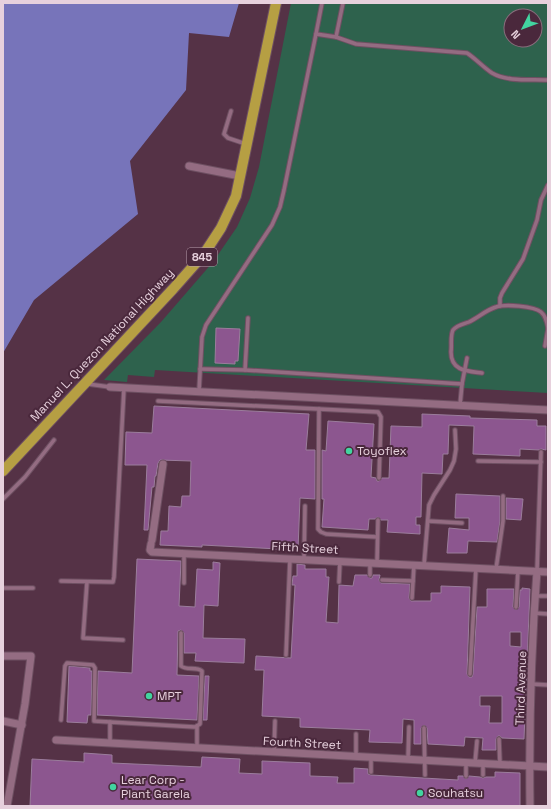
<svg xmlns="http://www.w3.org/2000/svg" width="551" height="809" font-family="'Space Grotesk',sans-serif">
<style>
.green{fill:#2e624d;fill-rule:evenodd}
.water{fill:#7774ba}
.building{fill:#8c568f;stroke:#9b7d9c;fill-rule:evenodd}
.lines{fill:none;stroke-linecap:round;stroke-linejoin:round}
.service-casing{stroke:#6e5062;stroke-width:5.5}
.minor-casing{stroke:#6e5062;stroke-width:9}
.primary-casing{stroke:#6e5062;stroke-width:12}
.service{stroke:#946c82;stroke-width:3.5}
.minor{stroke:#946c82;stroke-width:7}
.primary{stroke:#b69f43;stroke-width:10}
.poi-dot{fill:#42d4a0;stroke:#4a283c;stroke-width:1.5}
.labels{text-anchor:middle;stroke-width:4;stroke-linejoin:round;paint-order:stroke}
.shield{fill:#4a283c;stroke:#b89ead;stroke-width:1}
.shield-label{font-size:11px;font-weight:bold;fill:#e7d1dd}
.street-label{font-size:12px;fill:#e7d1dd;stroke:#4a283c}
.poi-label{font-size:12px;fill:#e7d1dd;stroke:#4a283c;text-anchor:start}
</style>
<rect width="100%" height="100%" fill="#553246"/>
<path class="green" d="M291 3H548V393L155 370 154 377 128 375 127 382 104 380 161 322 213 262 237 227 250 198 259 167ZM511 16H535V40H511Z"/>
<polygon class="water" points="3,3 239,3 229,37 189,33 186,90 130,161 138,214 34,300 3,353"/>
<g class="building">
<polygon points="216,328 240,329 238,361 235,361 235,364 215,363"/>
<polygon points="154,406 309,414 306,450 315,450 315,499 300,498 298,550 202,545 202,547 160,545 161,531 168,531 169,506 181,507 182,496 190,496 191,461 160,460 158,463 156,476 155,476 154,487 152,487 148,530 144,530 147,465 125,465 126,432 152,433"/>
<polygon points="422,414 470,416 470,418 537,420 537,426 546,426 546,450 541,449 539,450 520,449 520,456 473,454 474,426 449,425 448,454 443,454 442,474 422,473 421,517 416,517 416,525 420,525 420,534 387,532 388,520 381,520 378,517 375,519 369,519 368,530 322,527 324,499 322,499 322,450 326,451 328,421 374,424 371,477 376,478 377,481 379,481 382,478 389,478 391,426 422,427"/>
<polygon points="456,494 500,496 500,521 497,542 468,541 467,553 447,553 449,528 469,530 469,518 455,518"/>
<polygon points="506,498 523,499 521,520 506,519"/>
<polygon points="137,559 181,561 179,606 195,607 197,569 213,570 213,562 220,563 218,606 204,605 203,638 245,639 244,663 195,661 196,653 184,653 184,633 181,630 178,631 177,675 199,676 197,720 97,715 98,671 132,673"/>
<path d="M297 564 305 565V569H326V577H329L326 622 338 623 339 585 353 586 355 575H367L370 578H372L373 575H380L379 580 381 583 410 584 409 598 411 601H431V593H441V586L470 587 467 674 469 677H472L473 674 477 607H487V589H514L513 607 516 610 519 607 520 590H522V588L530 589 524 739 502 738 500 736H498L496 739V750H482L483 738 465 737 464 746 428 744 427 728 424 725 421 728V744H414V720L403 719 402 743 369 742 370 730 300 727V718L262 716 264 670H255L256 656 291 658 295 585H292L293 576H297ZM510 632H521V647L510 646ZM480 696H502V723H489L490 706H480Z"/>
<polygon points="69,666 90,668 90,671 92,671 91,715 88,715 87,723 67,722"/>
<polygon points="205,676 209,676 207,720 203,720"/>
<polygon points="84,753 112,755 112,763 201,767 202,757 240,759 239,773 262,774 262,761 310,763 310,776 338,777 337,783 354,783 354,768 368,769 368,774 371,775 458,780 458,776 463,776 466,779 469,776 480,777 483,778 486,777 495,777 495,772 520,773 520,806 30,806 32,759 84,762"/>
</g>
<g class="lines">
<defs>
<g id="service">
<polyline points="316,34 322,3"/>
<path d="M336 37 356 44 467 53C476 59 483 67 492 73 507 82 531 79 548 80"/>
<polyline points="231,111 224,134 228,138 246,144"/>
<polyline points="500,306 500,298 502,293 523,259 537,220 541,200 548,185"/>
<polyline points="545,346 548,329"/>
<polyline points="200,369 245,370 462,384"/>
<polyline points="245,370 248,318"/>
<path d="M482 373C467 371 451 371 451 352 452 345 450 336 453 330 457 325 464 324 469 322 479 317 486 310 496 307 505 304 534 306 541 312 546 316 547 322 548 328"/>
<polyline points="88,384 110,387"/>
<polyline points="199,391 202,337 206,325 272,225 280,207 284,190 316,34 336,37 343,3"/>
<polyline points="158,401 378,412 381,417 379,478"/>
<polyline points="460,405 462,384 467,358"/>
<polyline points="319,409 318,529 321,532 326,534 377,537"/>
<polyline points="478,461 541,462"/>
<polyline points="3,499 25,477 54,440"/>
<polyline points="428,521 462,523"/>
<polyline points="304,559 305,506"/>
<polyline points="377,563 378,520"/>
<polyline points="424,565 429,505 434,495 450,470 454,461 456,449 455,430"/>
<polyline points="496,569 503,521 503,496"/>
<polyline points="537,571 541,452"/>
<polyline points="370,575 370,563"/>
<polyline points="382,580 413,581"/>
<polyline points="61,581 113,582 114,577 124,388"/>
<polyline points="87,582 83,638 123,640"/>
<polyline points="339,582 340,561"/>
<polyline points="184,583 184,554"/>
<polyline points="3,588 33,588"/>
<polyline points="535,596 548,596"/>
<polyline points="412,598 414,565"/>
<polyline points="516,607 518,570"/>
<polyline points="534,613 548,614"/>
<polyline points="286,655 290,559"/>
<polyline points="470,674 476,568"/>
<polyline points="532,684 548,685"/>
<polyline points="61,720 65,666 67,663 93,665 95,668 94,721 110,722"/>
<polyline points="424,728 425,775"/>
<polyline points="499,739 500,764"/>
<path d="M110 742V722L195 727 200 724 202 671C196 666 187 671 181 666V633"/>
<polyline points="197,747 197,726"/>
<polyline points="274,752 275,721"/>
<polyline points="356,756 356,734"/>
<polyline points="408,759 409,727"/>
<polyline points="475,763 477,741"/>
<polyline points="483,764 483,775"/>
<polyline points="371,772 371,757"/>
<polyline points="466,776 466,762"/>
</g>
<g id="minor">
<polyline points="189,166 240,176"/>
<polyline points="110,387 548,410"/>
<polyline points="152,540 163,464"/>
<polyline points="151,544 150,550 152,552 548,572"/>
<polyline points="3,656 31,656 25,704 7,806"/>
<polyline points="3,721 22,725"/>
<polyline points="56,740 548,767"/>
<path d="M530 806C529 728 531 649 537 571"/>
</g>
<polyline id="primary" points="3,471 173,289 204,254 221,228 236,196 276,3"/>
</defs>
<use href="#service" class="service-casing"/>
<use href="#minor" class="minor-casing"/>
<use href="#primary" class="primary-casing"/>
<use href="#service" class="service"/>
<use href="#minor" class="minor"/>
<use href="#primary" class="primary"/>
</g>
<g class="poi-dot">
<circle cx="349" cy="451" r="4"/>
<circle cx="149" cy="696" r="4"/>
<circle cx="113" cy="787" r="4"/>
<circle cx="420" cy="793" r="4"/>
</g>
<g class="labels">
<rect class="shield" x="187" y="248" width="30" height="18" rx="3"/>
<g class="shield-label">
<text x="202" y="261">845</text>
</g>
<g class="street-label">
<text transform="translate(102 345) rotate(-47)" y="4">Manuel L. Quezon National Highway</text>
<text transform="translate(305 548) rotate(3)" y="4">Fifth Street</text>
<text transform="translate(521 688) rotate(-88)" y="4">Third Avenue</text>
<text transform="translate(302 743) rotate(3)" y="4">Fourth Street</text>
</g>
<g class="poi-label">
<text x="357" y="455">Toyoflex</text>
<text x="157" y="700">MPT</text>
<text x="121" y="784">Lear Corp -<tspan x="121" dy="14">Plant Garela</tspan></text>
<text x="428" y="797">Souhatsu</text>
</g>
</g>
<rect width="551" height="809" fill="none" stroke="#e7d1dd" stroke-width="8"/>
<g transform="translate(523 28) rotate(228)"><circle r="19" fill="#4a283c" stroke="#896c7c"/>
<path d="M0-3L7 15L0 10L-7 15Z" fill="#42d4a0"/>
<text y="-6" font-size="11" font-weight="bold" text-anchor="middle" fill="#e7d1dd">N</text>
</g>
</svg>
